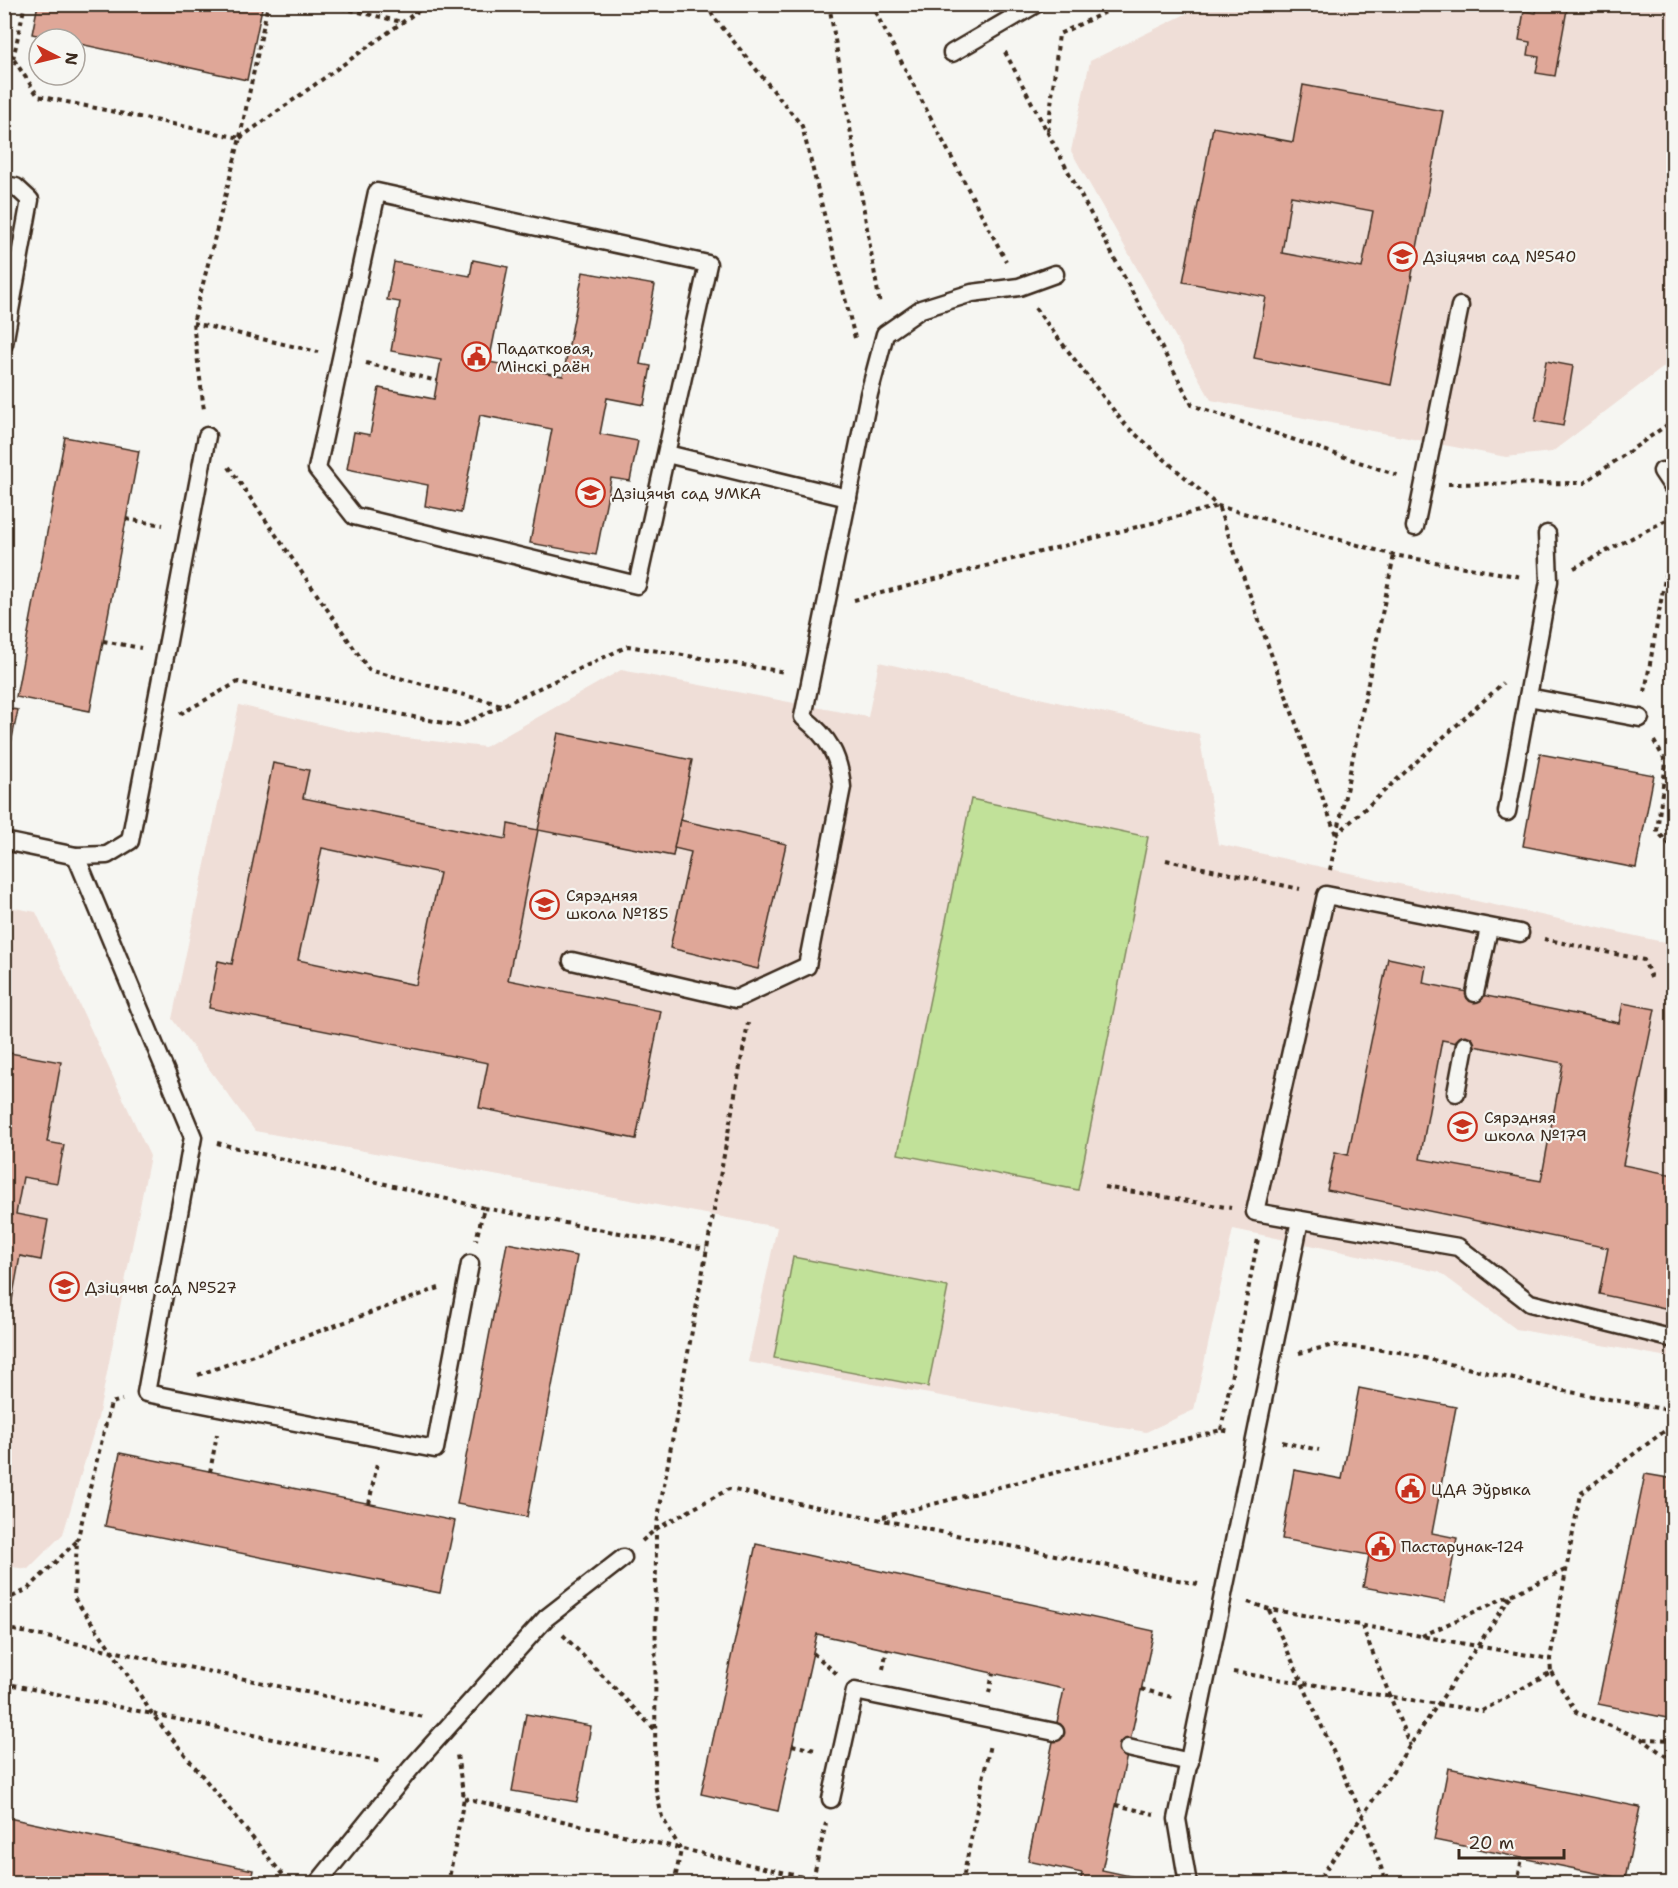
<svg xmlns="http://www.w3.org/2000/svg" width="1678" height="1888" font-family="'Shantell Sans',sans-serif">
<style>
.built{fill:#efded7}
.green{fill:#c1e199;stroke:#7e865c;stroke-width:1.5}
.building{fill:#dfa798;stroke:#3b2a1e;stroke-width:1.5;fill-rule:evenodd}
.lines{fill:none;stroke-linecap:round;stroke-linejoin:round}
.service-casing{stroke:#3b2a1e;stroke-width:21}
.path{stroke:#3b2a1e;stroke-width:4;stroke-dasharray:4.5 4.5;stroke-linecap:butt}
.service{stroke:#f6f6f2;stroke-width:16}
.labels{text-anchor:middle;stroke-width:4.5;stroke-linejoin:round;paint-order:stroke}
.poi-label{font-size:16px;fill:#3b2a1e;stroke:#f6f6f2;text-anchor:start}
</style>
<rect width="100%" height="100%" fill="#f6f6f2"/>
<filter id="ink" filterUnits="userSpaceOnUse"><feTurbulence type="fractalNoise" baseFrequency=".0167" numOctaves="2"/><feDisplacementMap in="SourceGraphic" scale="12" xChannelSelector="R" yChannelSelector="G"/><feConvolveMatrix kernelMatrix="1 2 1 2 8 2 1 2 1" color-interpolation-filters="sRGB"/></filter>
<g filter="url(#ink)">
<g class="built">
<polygon points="1204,5 1673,5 1673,360 1552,452 1506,457 1211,400 1071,151 1090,61"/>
<polygon points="879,662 1199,734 1218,844 1672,944 1673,1358 1516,1329 1439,1272 1233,1229 1194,1410 1146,1432 748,1362 777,1227 255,1131 172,1019 239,705 353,732 485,747 621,670 868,717"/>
<polygon points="4,906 36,912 150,1156 98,1418 63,1534 28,1569 4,1566"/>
</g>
<g class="green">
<polygon points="971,799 1148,837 1078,1190 898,1154"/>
<polygon points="793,1257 948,1287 928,1387 774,1358"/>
</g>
<g class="building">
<polygon points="38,4 248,4 262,8 247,80 75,43 75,39 55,39 32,34"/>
<polygon points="1538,4 1568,4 1555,76 1536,73 1539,57 1528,55 1530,42 1519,40 1524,11 1536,13"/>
<path d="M1303 85 1443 111 1391 385 1254 358 1266 297 1183 282 1213 127 1293 142ZM1291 196 1373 211 1362 268 1282 253Z"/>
<polygon points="473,260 508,267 489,362 563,376 583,272 655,285 640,364 651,366 644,405 607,398 600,434 638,441 630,481 611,478 596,555 530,543 552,429 480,415 461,513 425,506 428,485 347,469 354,432 370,435 379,388 434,399 441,360 391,351 400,302 387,300 394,262 470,276"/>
<polygon points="1546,361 1573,366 1563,426 1535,421"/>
<polygon points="65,437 139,451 90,711 16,697"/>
<polygon points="4,708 18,710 4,776"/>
<polygon points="558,733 692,760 673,856 538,830"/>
<polygon points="1540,754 1654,775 1636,868 1523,846"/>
<path d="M273 763 309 770 303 798 506 839 508 824 538 830 508 980 661 1011 636 1139 479 1108 488 1063 209 1008 218 961 232 964ZM322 848 440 873 416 985 298 960Z"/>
<polygon points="680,820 786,844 758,969 670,948 691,852 674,848"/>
<path d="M1388 958 1426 966 1423 983 1619 1023 1623 1003 1655 1009 1623 1165 1674 1175V1310L1599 1294 1608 1248 1327 1190 1335 1152 1348 1155ZM1442 1040 1563 1063 1541 1181 1420 1159Z"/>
<polygon points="4,1052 61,1062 47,1142 64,1145 57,1183 23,1177 16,1214 48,1220 41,1260 20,1256 6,1333"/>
<polygon points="507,1243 577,1256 527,1517 457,1504"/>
<polygon points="1359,1388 1456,1407 1432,1533 1457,1538 1445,1602 1363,1587 1369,1555 1282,1539 1294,1470 1342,1479"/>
<polygon points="120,1453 455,1521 440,1593 105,1526"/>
<polygon points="1645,1474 1674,1479 1672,1719 1598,1704"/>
<polygon points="756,1544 1154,1631 1102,1870 1153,1881 1153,1884 1080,1884 1082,1873 1028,1861 1064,1689 817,1634 778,1811 701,1794"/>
<polygon points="526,1714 591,1726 577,1802 512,1791"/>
<polygon points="1448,1768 1640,1807 1625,1879 1434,1840"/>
<polygon points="4,1817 253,1870 250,1884 4,1884"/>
</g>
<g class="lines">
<defs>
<g id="service">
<polyline points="952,53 1036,4"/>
<polyline points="4,185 16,187 30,200 4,344"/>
<polygon points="377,192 708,264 637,585 354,516 317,469"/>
<polyline points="667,454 848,498"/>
<polyline points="1662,471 1674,489"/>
<polyline points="1415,527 1460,306"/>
<polyline points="1528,697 1640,718"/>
<polyline points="1507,812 1549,581 1547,534"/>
<polyline points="4,841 76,856 107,855 130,841 207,436"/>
<polyline points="76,856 193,1137 146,1393 435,1449 470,1264"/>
<polyline points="1520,933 1326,895 1255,1212 1458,1247 1530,1303 1674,1339"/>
<path d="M572 961 736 999 807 966 842 787C839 755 829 738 803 717L869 394 885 334 921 309 972 293 1019 287 1055 274"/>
<polyline points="1475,993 1489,928"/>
<polyline points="1456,1093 1465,1045"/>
<polyline points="1128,1748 1190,1762"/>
<polyline points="831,1799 855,1691 1055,1732"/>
<polyline points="317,1884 411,1768 546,1618 623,1558"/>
<polyline points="1188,1884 1177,1819 1300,1220"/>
</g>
</defs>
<use href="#service" class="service-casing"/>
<g class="path">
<polyline points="324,4 402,22"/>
<polyline points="612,4 635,8 636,4"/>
<polyline points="707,4 713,16 802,126 855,338"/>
<polyline points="829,4 880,305"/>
<polyline points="871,4 1006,261"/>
<polyline points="4,45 38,96 240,138 193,323 204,410"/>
<polyline points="1005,52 1192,405 1400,476"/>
<polyline points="13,59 25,4"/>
<polyline points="1048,131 1059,34 1123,4"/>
<polyline points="240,137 268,4"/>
<polyline points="240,138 428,4"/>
<polyline points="1035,308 1125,425 1218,506 1394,555 1522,577"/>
<polyline points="193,323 318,352"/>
<polyline points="366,363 437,381"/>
<polyline points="229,467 369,670 502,705"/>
<polyline points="1448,484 1584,483 1674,420"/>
<polyline points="126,519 163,525"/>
<polyline points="1574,568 1674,516"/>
<polyline points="854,600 1218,506 1336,835"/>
<polyline points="103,641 141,648"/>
<polyline points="1645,692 1674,527"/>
<polyline points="180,714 238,682 459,726 628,646 785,672"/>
<polyline points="1654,741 1666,762 1657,831 1674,849"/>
<polyline points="1336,835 1503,683"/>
<polyline points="1166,860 1300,889"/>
<polyline points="1330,870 1394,555"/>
<polyline points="1544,939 1644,960 1652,980"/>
<polyline points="217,1143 484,1208 476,1240"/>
<polyline points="1104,1187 1231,1208"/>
<polyline points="484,1208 706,1249"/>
<polyline points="1299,1353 1334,1345 1399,1352 1565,1391 1674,1411"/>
<polyline points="198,1375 439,1288"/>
<polyline points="1221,1430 1258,1239"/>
<polyline points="1282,1442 1319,1450"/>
<polyline points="210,1472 217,1434"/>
<polyline points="369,1504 377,1463"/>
<polyline points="883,1517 1221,1430 1230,1432"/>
<polyline points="77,1541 111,1403 122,1400"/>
<polyline points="642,1541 656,1529 729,1489 1198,1584"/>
<polyline points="4,1601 28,1589 77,1541 74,1598 113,1652 152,1714 290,1884"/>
<polyline points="1248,1602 1269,1609 1550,1659"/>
<polyline points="1269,1610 1363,1817 1387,1884"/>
<polyline points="1362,1626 1410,1746"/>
<polyline points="4,1628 424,1717"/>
<polyline points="563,1635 656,1731"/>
<polyline points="1422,1636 1565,1570"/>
<polyline points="813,1653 837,1674"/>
<polyline points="883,1669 887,1649"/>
<polyline points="1233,1672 1482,1711 1551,1672 1550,1659 1580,1494 1674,1424"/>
<polyline points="1551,1672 1576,1712 1642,1739 1674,1762"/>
<polyline points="4,1683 382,1762"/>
<polyline points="1141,1689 1175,1698"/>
<polyline points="989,1693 993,1673"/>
<polyline points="1644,1739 1674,1740"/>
<polyline points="792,1745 815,1750"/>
<polyline points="464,1798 833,1884"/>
<polyline points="1116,1805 1154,1814"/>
<polyline points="813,1879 826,1823"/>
<polyline points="1386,1880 1413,1884"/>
<polyline points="448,1884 464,1798 457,1755"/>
<polyline points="674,1884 681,1850 662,1817 655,1785 656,1529 748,1023"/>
<polyline points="962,1884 990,1744"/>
<polyline points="1316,1884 1512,1595"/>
<polyline points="1517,1884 1522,1858"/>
</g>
<use href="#service" class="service"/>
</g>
</g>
<defs>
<symbol id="school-ring" viewBox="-11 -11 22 22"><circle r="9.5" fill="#f6f6f2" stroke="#c8321e" stroke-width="1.5"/><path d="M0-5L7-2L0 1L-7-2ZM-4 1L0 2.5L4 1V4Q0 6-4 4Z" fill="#c8321e"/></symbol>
<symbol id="civic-ring" viewBox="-11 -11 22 22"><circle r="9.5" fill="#f6f6f2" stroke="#c8321e" stroke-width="1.5"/><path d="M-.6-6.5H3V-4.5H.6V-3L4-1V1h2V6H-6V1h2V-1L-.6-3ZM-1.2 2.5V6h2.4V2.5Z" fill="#c8321e"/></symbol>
</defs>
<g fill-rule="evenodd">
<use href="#school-ring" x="1386" y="240" width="33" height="33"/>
<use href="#civic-ring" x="460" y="340" width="33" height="33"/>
<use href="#school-ring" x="574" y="476" width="33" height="33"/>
<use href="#school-ring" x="528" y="888" width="33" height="33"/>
<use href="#school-ring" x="1446" y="1110" width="33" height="33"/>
<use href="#school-ring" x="48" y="1270" width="33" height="33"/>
<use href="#civic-ring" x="1394" y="1472" width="33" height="33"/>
<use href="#civic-ring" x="1364" y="1530" width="33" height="33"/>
</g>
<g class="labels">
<g class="poi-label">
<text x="1423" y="262">Дзіцячы сад №540</text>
<text x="497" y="354">Падатковая,<tspan x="497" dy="18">Мінскі раён</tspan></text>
<text x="612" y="499">Дзіцячы сад УМКА</text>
<text x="566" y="901">Сярэдняя<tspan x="566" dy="18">школа №185</tspan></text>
<text x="1484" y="1123">Сярэдняя<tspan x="1484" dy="18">школа №179</tspan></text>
<text x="85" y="1293">Дзіцячы сад №527</text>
<text x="1431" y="1495">ЦДА Эўрыка</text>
<text x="1401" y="1552">Пастарунак-124</text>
</g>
</g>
<rect width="1678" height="1888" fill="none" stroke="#f6f6f2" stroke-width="24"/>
<rect x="12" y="12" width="1654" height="1864" fill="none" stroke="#3b2a1e" stroke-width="2" filter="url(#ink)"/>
<g transform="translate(57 57) rotate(97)"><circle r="28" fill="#f6f6f2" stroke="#aba49d" stroke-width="1.5"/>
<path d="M0-4.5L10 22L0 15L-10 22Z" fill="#c8321e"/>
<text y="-9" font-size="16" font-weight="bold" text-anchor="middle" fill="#3b2a1e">N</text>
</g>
<path d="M1459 1849v9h105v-9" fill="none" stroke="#3b2a1e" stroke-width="3"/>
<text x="1468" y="1849" font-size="18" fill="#3b2a1e" stroke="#f6f6f2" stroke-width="4.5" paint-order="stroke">20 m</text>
</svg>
